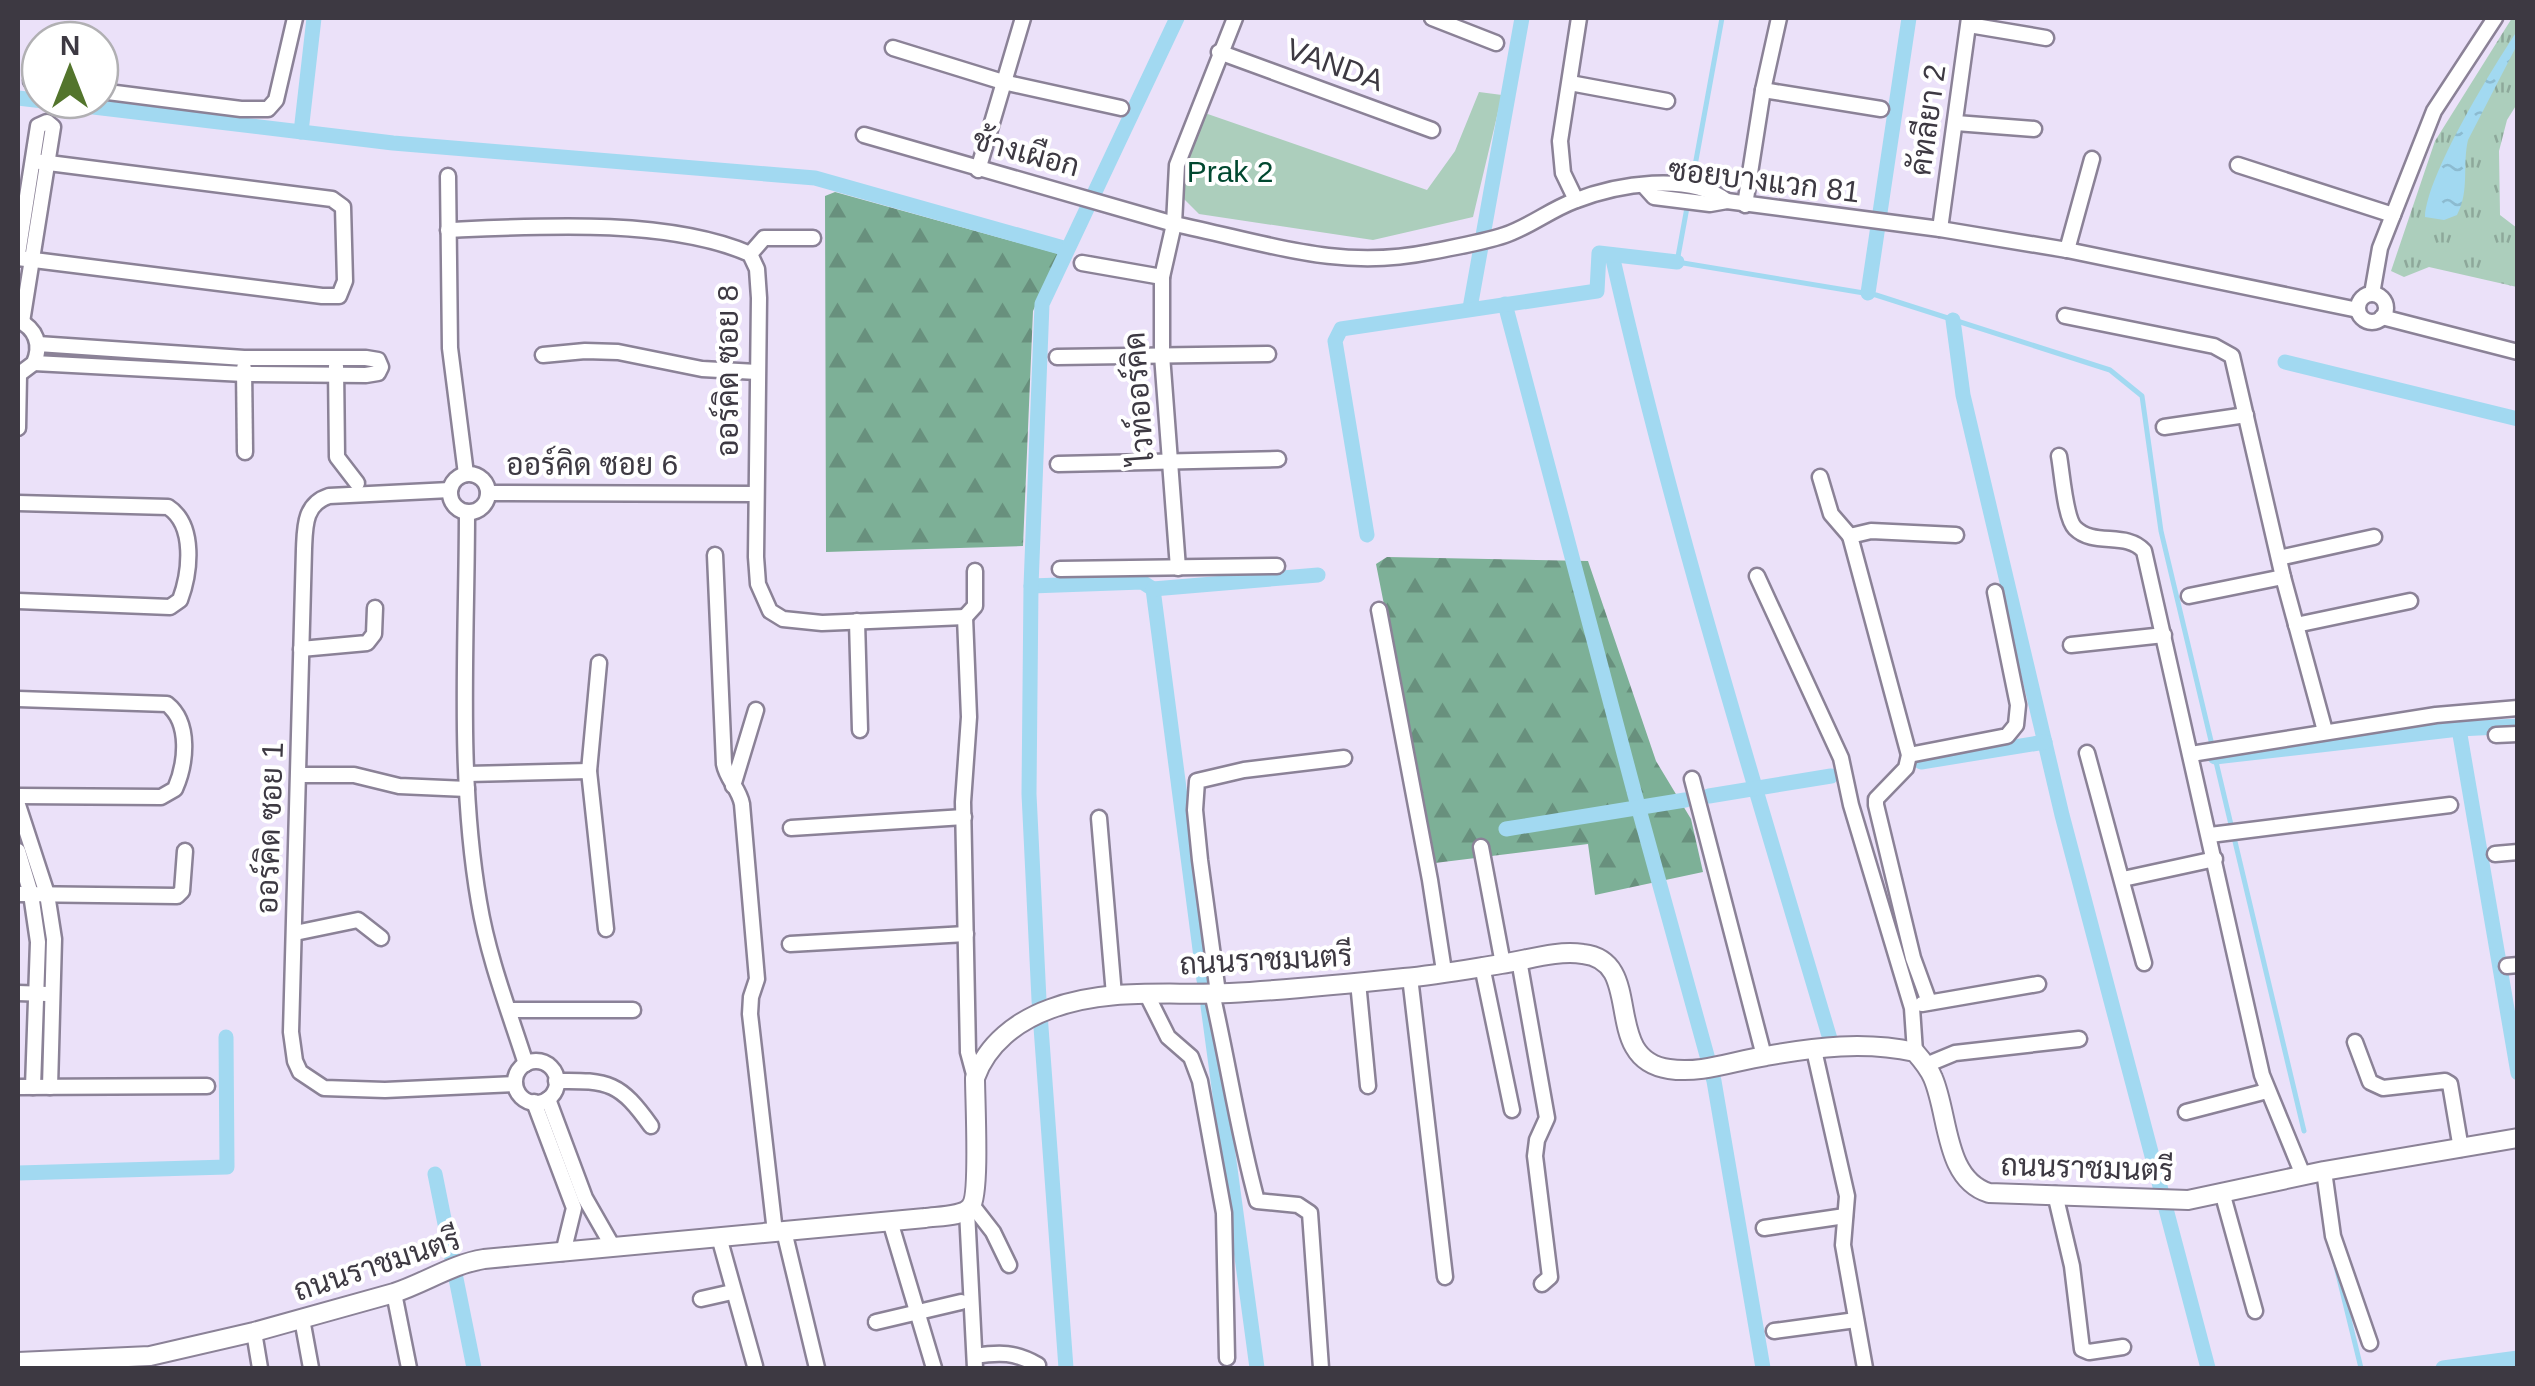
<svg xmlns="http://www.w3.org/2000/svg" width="2535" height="1386" font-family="Helvetica,Sarabun,sans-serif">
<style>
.green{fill:#accebc}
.forest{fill:url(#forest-firs)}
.park{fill:url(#park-tufts)}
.water{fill:url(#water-ripples)}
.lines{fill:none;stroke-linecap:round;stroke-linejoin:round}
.stream{stroke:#a2d9f1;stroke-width:5}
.canal{stroke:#a2d9f1;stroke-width:15}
.minor-casing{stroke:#8b8297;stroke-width:19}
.tertiary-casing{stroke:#8b8297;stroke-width:22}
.minor{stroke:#fff;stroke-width:14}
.tertiary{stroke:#fff;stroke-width:18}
.labels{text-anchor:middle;stroke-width:8;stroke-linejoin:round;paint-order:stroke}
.street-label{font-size:30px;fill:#3d3942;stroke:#fff}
.park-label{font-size:30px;fill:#014830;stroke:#fff}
</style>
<defs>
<pattern id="forest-firs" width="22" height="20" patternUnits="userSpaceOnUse" patternTransform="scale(2.5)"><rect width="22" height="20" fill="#7db097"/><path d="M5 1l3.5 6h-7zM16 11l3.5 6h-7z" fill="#68907d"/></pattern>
<pattern id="park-tufts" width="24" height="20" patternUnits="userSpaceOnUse" patternTransform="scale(2.5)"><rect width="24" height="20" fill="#accebc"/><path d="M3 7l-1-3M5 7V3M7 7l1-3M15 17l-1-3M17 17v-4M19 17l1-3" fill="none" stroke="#8da89a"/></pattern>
<pattern id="water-ripples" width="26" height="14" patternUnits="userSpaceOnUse" patternTransform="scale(2.5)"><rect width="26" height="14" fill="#a2d9f1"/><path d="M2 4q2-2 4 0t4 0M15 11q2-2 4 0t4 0" fill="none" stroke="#8cbbd0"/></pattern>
</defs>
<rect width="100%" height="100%" fill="#ebe1f9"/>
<polygon class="green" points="1479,92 1502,95 1473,217 1373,240 1199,214 1179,194 1178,156 1199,111 1427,190 1455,151"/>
<g class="forest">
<polygon points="835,192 1059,254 1033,311 1023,546 826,552 825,196"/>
<polygon points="1387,557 1588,561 1656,761 1691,819 1703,872 1595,895 1588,844 1435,863 1376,564"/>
</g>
<polygon class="park" points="2512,18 2517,18 2517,104 2507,120 2499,151 2500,215 2517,228 2517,287 2429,267 2404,277 2391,271 2435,141"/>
<path class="water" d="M2517 31V45L2468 140C2462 166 2470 190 2457 215L2444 220 2425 217C2427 174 2492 69 2517 31Z"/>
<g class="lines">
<g class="stream">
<polyline points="1692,182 1722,18"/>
<polyline points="1688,202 1677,262 1876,295 2110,370 2142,396 2161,531 2304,1131"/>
<polyline points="2335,1262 2361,1368"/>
</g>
<g class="canal">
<polyline points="18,98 393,143 815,178 1067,249"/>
<polyline points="301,132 314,18"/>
<path d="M1612 255C1672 520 1753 779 1830 1039"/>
<polyline points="1868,293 1909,18"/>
<polyline points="1505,304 1635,795 1714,1081 1763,1368"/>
<polyline points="1470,308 1522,18"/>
<polyline points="1953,320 1963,395 2062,815 2208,1368"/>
<polyline points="2285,362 2518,419"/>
<polyline points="1367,535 1335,341 1341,329 1597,291 1599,253 1677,262"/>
<polyline points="1031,586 1142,582 1153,589 1204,980"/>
<polyline points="1153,589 1318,575"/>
<polyline points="2459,729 2518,1073"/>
<polyline points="2215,757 2459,729 2518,726"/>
<polyline points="1921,762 2045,742"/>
<polyline points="1709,796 1831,776"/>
<polyline points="1506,829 1685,800"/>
<polyline points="1208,1006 1257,1368"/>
<polyline points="18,1173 227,1167 226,1037"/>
<polyline points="435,1174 474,1368"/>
<polyline points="1066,1368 1039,1000 1029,794 1031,586 1042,304 1177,18"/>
<polyline points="2443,1368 2518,1358"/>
</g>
<defs>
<g id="minor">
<polyline points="1432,18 1496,43"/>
<polyline points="1969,25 2046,38"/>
<polyline points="893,48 1003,82 1121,108"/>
<polyline points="1219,52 1432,130"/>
<polyline points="31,81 40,82"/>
<polyline points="1570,83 1667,101"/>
<polyline points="1763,90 1881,109"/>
<polyline points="100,91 241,109 268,109 276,100 295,18"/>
<polyline points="1956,123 2034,129"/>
<path d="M864 135 1174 224C1264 242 1336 271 1430 252 1454 247 1481 243 1505 235 1529 227 1550 210 1574 201 1617 184 1689 172 1727 201"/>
<polyline points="2238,165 2393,215"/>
<polyline points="978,170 1023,18"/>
<polyline points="448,176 450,348 466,474"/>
<polyline points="1645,187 1654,197 1710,204 1727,201 1940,229 2067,250 2358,310"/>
<polyline points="1576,200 1563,173 1560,141 1579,18"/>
<polyline points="1745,205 1763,90 1779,18"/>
<polyline points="1940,229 1969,18"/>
<path d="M448 230C538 226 667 218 750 254L757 269 759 298 756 557 758 584 770 611 783 619 822 623 965 617"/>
<polyline points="2067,250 2092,159"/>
<polyline points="18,254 38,126 47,122 53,127 22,322"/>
<polyline points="750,254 764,238 813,238"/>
<polyline points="18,258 322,296 339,296 345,281 343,207 332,199 33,161"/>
<polyline points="1082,263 1162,277"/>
<polyline points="2372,294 2380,248 2434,111 2495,18"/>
<circle cx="2372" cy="308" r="14"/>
<polyline points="2065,316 2214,346 2232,356 2283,577 2325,731"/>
<polyline points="2382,317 2518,352"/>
<path d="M18 320C36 329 42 344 34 363L18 375"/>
<polyline points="543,355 585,351 618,352 702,369 757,372"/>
<polyline points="1057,357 1268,354"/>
<polyline points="34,363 244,374 366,375 378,373 381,367 378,360 366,358 244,358 38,344"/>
<polyline points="336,366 337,457 357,483"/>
<polyline points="244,368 245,452"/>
<polyline points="2164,427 2246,415"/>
<polyline points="18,428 19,375"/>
<path d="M2059 456C2062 472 2065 518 2075 528 2094 547 2126 531 2144 551L2262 1075 2303 1175"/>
<polyline points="1058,464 1278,459"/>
<circle cx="469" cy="493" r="19"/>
<polyline points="1820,477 1831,514 1850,536"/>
<path d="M450 490 329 496C304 504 305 527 304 549L291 1032 295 1061 300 1072 324 1088 385 1090 515 1084"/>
<polyline points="488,493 755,494"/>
<path d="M18 503 168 507C196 525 190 573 180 600L170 607 18 601"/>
<path d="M467 512C467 641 457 774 479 902 488 957 509 1011 526 1064"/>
<path d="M715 555 724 764C727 780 739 788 742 804L757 979 751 997 750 1014 775 1232"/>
<polyline points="2279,558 2374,537"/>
<polyline points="1178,568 1162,355 1162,277 1174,224 1177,165 1235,18"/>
<polyline points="1060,569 1277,566"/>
<polyline points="1757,576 1841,758 1851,805 1912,1008 1915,1052"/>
<polyline points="2189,596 2283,577"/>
<polyline points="1379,610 1430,880 1444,971"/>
<polyline points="965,617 969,717 963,802 968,1052 975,1078"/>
<polyline points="965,617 975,606 975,571"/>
<polyline points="857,621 860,730"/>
<polyline points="2296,625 2410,601"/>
<polyline points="2071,645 2164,635"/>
<polyline points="301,649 367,643 374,634 375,608"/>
<polyline points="599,663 589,771 606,929"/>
<path d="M18 699 167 704C191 723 186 764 175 789L161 797 18 796"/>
<polyline points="2496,735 2518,734"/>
<polyline points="2087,753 2144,963"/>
<polyline points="2191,754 2436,715 2518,708"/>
<polyline points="1909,755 2007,736 2016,725 2018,705 1995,592"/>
<polyline points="467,774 589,771"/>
<polyline points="300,775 354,775 399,786 467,789"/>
<polyline points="1692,779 1764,1056"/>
<polyline points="733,786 756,710"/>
<polyline points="18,805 47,894 54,939 50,1087"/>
<polyline points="1099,818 1114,995"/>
<polyline points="791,828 964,817"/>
<polyline points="2210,835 2450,805"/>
<polyline points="1481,847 1503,964"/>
<polyline points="18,851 31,894 38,942 33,1087"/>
<polyline points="2495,854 2518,852"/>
<polyline points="2123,879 2215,859"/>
<polyline points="18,894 177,896 182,891 185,851"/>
<polyline points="295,933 358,920 381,938"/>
<polyline points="790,944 966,934"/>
<polyline points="1519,960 1547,1118 1537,1140 1535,1156 1550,1277 1542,1284"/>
<polyline points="1482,966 1512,1110"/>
<polyline points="2507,966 2518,965"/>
<polyline points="1410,977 1445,1277"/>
<polyline points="1358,982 1368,1086"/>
<polyline points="18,993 47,994"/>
<polyline points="1146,993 1168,1037 1191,1057 1200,1081 1224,1213 1227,1358"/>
<path d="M1212 993C1228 1062 1238 1132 1257 1201L1298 1205 1310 1213 1321 1368"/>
<polyline points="1218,993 1200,860 1195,810 1197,781 1244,770 1344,758"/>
<polyline points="1929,1002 1913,958 1876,805 1876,799 1906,768 1909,755 1850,536 1871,531 1956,535"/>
<polyline points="1922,1004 2038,984"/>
<polyline points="509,1010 633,1010"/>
<polyline points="2355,1042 2370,1082 2383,1088 2445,1081 2450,1084 2461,1149"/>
<polyline points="1814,1050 1847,1196 1843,1245 1865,1368"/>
<circle cx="536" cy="1082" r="21"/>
<polyline points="1926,1065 1955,1053 2079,1039"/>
<path d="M556 1081C610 1080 620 1083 651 1126"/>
<polyline points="18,1087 207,1086"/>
<polyline points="548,1099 585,1198 613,1247"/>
<polyline points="534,1102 574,1208 563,1253"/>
<polyline points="2186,1112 2267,1091"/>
<polyline points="2324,1171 2333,1236 2370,1343"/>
<polyline points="2222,1192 2255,1311"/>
<polyline points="2055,1194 2072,1266 2082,1349 2089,1352 2123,1347"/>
<polyline points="972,1205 993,1232 1009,1265"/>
<polyline points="967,1211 975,1368"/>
<polyline points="890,1221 934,1368"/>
<polyline points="1764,1228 1845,1216"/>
<polyline points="784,1231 817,1368"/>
<polyline points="719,1237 755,1366"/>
<polyline points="394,1293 409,1368"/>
<polyline points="701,1299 732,1292"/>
<polyline points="302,1319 311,1368"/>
<polyline points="876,1322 961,1302"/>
<polyline points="1774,1331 1856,1320"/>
<polyline points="254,1332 260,1368"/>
<path d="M975 1356C1000 1352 1015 1352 1038 1365"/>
</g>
<path id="tertiary" d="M18 1362 150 1356 254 1332 394 1293C425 1283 452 1264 484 1259L925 1218C937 1216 964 1217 971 1206 980 1194 975 1099 975 1078 987 1044 1017 1021 1050 1009 1108 987 1171 996 1230 993 1288 990 1346 984 1404 978 1436 975 1469 969 1501 964 1528 960 1556 950 1583 954 1647 961 1599 1059 1669 1069 1702 1074 1733 1061 1766 1056 1816 1047 1865 1041 1915 1052 1922 1060 1929 1068 1933 1078 1949 1115 1944 1179 1989 1193L2188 1200 2324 1171 2518 1138"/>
</defs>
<use href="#minor" class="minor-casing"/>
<use href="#tertiary" class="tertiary-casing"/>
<use href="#minor" class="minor"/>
<use href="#tertiary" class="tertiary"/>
</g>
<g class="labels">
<g class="street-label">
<text transform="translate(1335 65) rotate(20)" y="10">VANDA</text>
<text transform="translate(1928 120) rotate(-82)" y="10">คัทลียา 2</text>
<text transform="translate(1026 153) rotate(15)" y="10">ช้างเผือก</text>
<text transform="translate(1764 181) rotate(7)" y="10">ซอยบางแวก 81</text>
<text transform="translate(728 371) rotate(-90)" y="10">ออร์คิด ซอย 8</text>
<text transform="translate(1139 398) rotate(-94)" y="10">ไวท์ออร์คิด</text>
<text x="592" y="475">ออร์คิด ซอย 6</text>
<text transform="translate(270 828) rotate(-88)" y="10">ออร์คิด ซอย 1</text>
<text transform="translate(1266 960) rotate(-3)" y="10">ถนนราชมนตรี</text>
<text transform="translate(2087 1168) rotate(2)" y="10">ถนนราชมนตรี</text>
<text transform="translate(377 1265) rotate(-18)" y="10">ถนนราชมนตรี</text>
</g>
<g class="park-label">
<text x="1230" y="182">Prak 2</text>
</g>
</g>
<rect width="2535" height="1386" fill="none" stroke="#3d3942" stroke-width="40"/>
<g transform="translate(70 70)"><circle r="48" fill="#ffffff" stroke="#b1b0b3" stroke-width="2.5"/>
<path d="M0-8L18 38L0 25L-18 38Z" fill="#53752c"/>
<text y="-15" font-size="28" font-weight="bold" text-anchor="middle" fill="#3d3942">N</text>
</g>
</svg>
